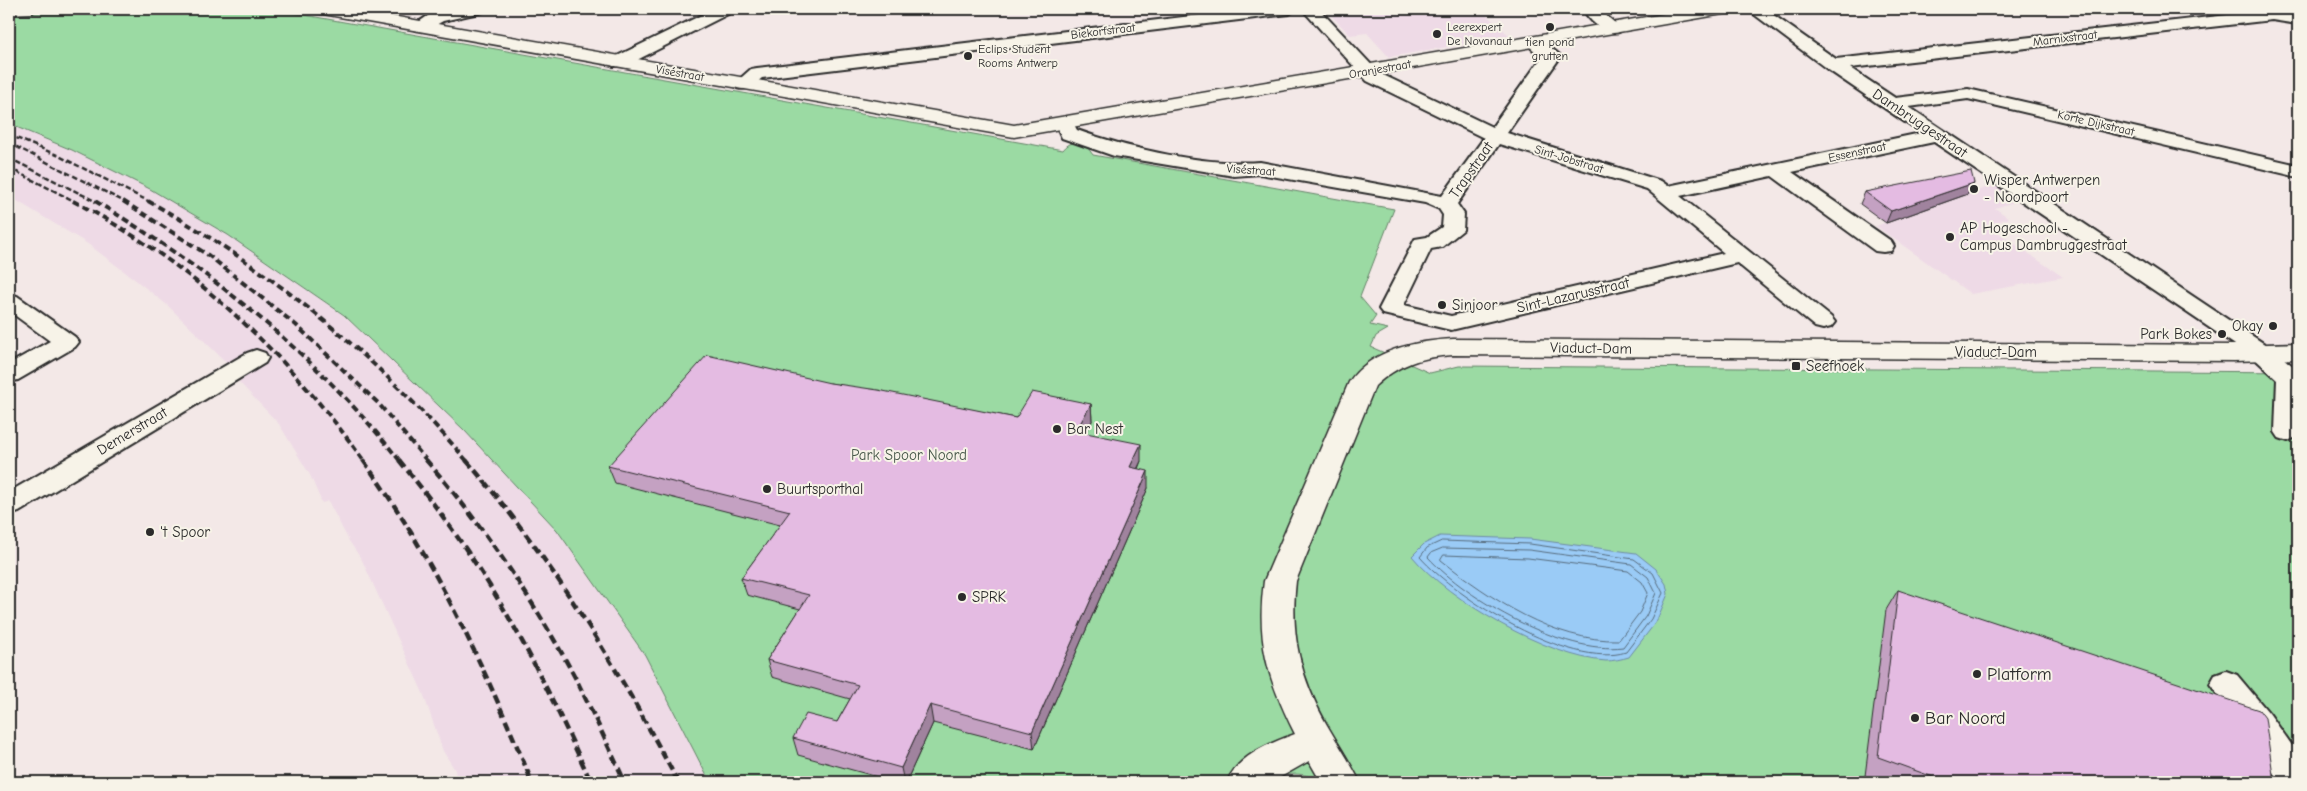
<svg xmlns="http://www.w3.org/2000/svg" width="2307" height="791" font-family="'Comic Neue',sans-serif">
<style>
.built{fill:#eedae6}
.green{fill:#9bdaa3;stroke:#638267}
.water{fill:#9acbf6;stroke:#6e8ba5}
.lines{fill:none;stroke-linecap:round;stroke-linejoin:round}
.shore{stroke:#576b7c;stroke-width:1}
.street-casing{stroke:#2b2b2b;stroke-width:4}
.secondary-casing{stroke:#2b2b2b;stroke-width:3}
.street{fill:#f7f3e8;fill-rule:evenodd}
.secondary{fill:#f7f3e8;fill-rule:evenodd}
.rail-far2{stroke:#2b2b2b;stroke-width:2.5;stroke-dasharray:5.5 2.5;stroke-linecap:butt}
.rail-far1{stroke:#2b2b2b;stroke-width:4;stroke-dasharray:7 4;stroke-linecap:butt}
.rail{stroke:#2b2b2b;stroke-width:4.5;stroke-dasharray:9 4.5;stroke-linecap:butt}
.wall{fill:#c4a1c2;stroke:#2b2b2b}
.shaded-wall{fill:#a0839e;stroke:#2b2b2b}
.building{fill:#e4bbe2;stroke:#2b2b2b}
.poi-dot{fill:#2b2b2b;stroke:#f7f3e8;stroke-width:2}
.labels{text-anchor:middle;stroke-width:4;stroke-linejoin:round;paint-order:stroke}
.far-poi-label{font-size:12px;fill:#2b2b2b;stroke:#f7f3e8;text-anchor:start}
.far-street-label{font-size:12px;fill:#2b2b2b;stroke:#f7f3e8}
.street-label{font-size:15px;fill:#2b2b2b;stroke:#f7f3e8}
.poi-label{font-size:15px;fill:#2b2b2b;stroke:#f7f3e8;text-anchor:start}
.park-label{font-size:15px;fill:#475749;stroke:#f7f3e8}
.near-poi-label{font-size:18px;fill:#2b2b2b;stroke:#f7f3e8;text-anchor:start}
</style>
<rect width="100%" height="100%" fill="#f3e8e7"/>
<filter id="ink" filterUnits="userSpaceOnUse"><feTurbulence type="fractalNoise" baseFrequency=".02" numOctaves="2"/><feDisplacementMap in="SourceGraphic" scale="10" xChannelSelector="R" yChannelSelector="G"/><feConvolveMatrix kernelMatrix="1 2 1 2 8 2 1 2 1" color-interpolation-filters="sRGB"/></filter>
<g filter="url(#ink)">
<g class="built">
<polygon points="1351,9 1494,9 1497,11 1484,13 1510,36 1389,57 1367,33 1350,35 1328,12"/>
<polygon points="9,124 72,150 150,188 228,235 343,315 464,430 557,530 645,655 710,782 457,782 455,770 443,751 423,693 362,560 349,541 328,501 322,503 310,475 279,424 239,382 262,361 228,364 166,304 133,278 88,244 9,196"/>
<polygon points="1997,184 2020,200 1995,208 2009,218 1987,225 2063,277 1971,294 1876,226"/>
</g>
<path class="green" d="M271 9 1063 150C1070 141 1076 142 1085 144L1093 155 1394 209 1360 297 1376 316 1370 325 1388 329 1376 336 1371 347 1430 373 1459 366 2298 372V782H1319C1305 771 1285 772 1270 782H710L645 655 557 530 464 430 344 315 228 235 150 189 72 150 9 124V14Z"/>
<path class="water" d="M1440 536 1530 539 1636 553 1656 569 1666 584 1668 594 1656 622 1629 657C1622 659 1613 661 1606 661 1549 658 1448 600 1412 556L1424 544Z"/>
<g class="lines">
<g class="shore">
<path d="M1442 541 1530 544 1634 559 1653 573 1663 593 1651 619 1626 652C1571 670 1456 598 1420 557L1427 548Z"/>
<path d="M1443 548 1529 550 1631 564 1648 577 1656 593 1646 616 1623 647C1564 655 1467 600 1428 557L1431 553Z"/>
<path d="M1444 555 1528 558 1628 571 1642 582 1648 593 1640 612 1619 640C1554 642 1491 599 1441 560Z"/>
</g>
<defs>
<g id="street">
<polygon points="454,9 485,9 483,12 443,21 427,30 415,30 413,26 432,13"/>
<polygon points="714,9 734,9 732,12 625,66 613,66 610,62 613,58"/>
<path d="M1250 9H1297L1289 14 762 78C754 85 748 91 737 88L734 84 751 69 757 68Z"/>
<path d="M1302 9H1319L1379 73 1492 127 1542 57 1524 42 1527 38H1539L1561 56 1507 133 1661 181 1668 186 1921 133 1827 69 1747 9H1765L1836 59 2272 10 2298 14 2297 24 2272 20 1850 68 1895 98 1968 89 2298 165V177L1968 99 1909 107 2269 347 2298 370V436L2288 441 2279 438 2275 432 2277 379 2253 357 1934 142 1792 172 1891 241 1894 246 1891 251 1883 252 1875 251 1772 176 1680 196 1831 317 1835 322 1831 327 1823 329 1815 327 1737 263 1451 330 1383 314 1379 309 1415 239 1427 237 1442 227 1443 215 1439 209 1425 203 1260 174 1234 176 1114 156 1062 138 1055 123 1057 119H1071L1077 130C1129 149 1206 166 1260 162L1442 196 1484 138 1367 81ZM1499 144 1647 189 1724 253 1451 316 1404 305 1431 249 1442 247 1463 230 1464 214 1457 204Z"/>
<path d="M1590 9H1606L1603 13 1621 28 1619 32C1607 35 1593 24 1586 14Z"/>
<polygon points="9,294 17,296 75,337 79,342 75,347 18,380 9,382 9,364 50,341 9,311"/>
<polygon points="256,350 265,353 268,358 265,363 19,512 9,515 9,492 247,353"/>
<polygon points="2226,671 2237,675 2269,713 2298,754 2298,782 2280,782 2210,684 2215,675"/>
</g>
<g id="secondary">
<polygon points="9,9 35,9 32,13 9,14"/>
<polygon points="314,9 352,9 1014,125 1693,9 1732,9 1729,13 1723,14 1014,137 323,14 317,13"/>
<path d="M1453 339 2234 345 2298 343V359L2234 361 1453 355C1422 357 1398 364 1375 386L1296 581C1290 635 1300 677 1327 725 1338 744 1350 762 1360 782H1321L1309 761 1272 782H1227C1237 756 1270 743 1295 734 1268 680 1256 642 1264 581L1349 382C1371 349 1417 341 1453 339Z"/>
</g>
</defs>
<use href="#street" class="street-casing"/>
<use href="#secondary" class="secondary-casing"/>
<use href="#street" class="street"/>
<use href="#secondary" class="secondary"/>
<g class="rail-far2">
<polyline points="9,135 57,155 150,202"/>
<polyline points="9,143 125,202"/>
<polyline points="9,158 97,202"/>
<polyline points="9,168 76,202"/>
</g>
<g class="rail-far1">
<path d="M73 201C190 261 288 355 364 461"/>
<path d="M95 201C210 270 316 355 400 461"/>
<polyline points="123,201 208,255 296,325 378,403 427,461"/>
<path d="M148 201C268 267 378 357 467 461"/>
</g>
<g class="rail">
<path d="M363 460C435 559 485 669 532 782"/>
<path d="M399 460C434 503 467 548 496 596 532 655 562 719 591 782"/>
<path d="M426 460C484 526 534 601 576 679 593 713 609 748 625 782"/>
<path d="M466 460C553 560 616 665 678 782"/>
</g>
</g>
<g class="wall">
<polygon points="1974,183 1968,194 1886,223 1860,204 1865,192"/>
<polygon points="830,383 1016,418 1091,404 1092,421 1085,433 1141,461 1138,469 1148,488 1034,749 933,723 906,782 896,782 798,755 793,738 837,722 850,699 772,677 767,660 800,609 747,595 741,578 780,525 615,483 608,466"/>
<polygon points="1898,590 2274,782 1881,782 1865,776 1886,610"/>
</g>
<g class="shaded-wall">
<polygon points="1974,183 1968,194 1886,223 1891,211"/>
<polygon points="1091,404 1092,421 1077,448 1076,431"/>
<polygon points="1141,444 1141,461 1130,484 1130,467"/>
<polygon points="1148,471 1148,488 1034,749 1032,732"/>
<polygon points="930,705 933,723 906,782 904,782 901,768"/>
</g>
<g class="building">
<polygon points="1971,171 1974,183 1891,211 1865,192"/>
<polygon points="707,355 830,383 878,390 1016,418 1032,392 1091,404 1076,431 1141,444 1130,467 1148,471 1032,732 930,705 901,768 793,738 806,714 837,722 858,685 767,660 809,595 741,578 790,511 608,466"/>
<polygon points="1898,590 2259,710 2265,718 2274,782 1947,782 1878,757"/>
</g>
</g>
<g class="poi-dot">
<circle cx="1550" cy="27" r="5"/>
<circle cx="1437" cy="34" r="5"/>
<circle cx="968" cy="56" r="5"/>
<circle cx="1974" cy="189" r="5"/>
<circle cx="1950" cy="237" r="5"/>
<circle cx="1442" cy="305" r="5"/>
<circle cx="2273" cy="326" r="5"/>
<circle cx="2222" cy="334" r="5"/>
<rect x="1791" y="361" width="10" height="10" rx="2.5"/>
<circle cx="1057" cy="429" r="5"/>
<circle cx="767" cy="489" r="5"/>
<circle cx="150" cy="532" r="5"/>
<circle cx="962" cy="597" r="5"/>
<circle cx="1977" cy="674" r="5"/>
<circle cx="1915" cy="718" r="5"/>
</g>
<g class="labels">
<g class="far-poi-label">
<text x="1447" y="31">Leerexpert<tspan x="1447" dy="14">De Novanaut</tspan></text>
<text x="1550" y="46" text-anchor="middle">tien pond<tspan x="1550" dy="14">grutten</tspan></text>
<text x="978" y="53">Eclips Student<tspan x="978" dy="14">Rooms Antwerp</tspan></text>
</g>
<g class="far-street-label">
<text transform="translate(1103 31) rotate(-7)" y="4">Biekorfstraat</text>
<text transform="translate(2065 38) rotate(-7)" y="4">Marnixstraat</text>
<text transform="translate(1380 69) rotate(-10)" y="4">Oranjestraat</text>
<text transform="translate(680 73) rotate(10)" y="4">Viséstraat</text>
<text transform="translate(2096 123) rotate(13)" y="4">Korte Dijkstraat</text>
<text transform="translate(1857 152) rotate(-12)" y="4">Essenstraat</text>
<text transform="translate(1569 159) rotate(17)" y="4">Sint-Jobstraat</text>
<text transform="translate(1251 170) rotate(4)" y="4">Viséstraat</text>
</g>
<g class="street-label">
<text transform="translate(1920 123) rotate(34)" y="5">Dambruggestraat</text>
<text transform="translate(1471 170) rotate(-55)" y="5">Trapstraat</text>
<text transform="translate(1573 295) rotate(-13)" y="5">Sint-Lazarusstraat</text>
<text transform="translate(1591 348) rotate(1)" y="5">Viaduct-Dam</text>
<text x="1996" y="357">Viaduct-Dam</text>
<text transform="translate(132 431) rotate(-31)" y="5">Demerstraat</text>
</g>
<g class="poi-label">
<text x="1984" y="185">Wisper Antwerpen<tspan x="1984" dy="17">- Noordpoort</tspan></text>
<text x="1960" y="233">AP Hogeschool -<tspan x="1960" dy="17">Campus Dambruggestraat</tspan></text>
<text x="1452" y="310">Sinjoor</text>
<text x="2263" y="331" text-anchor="end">Okay</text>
<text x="2212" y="339" text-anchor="end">Park Bokes</text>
<text x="1806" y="371">Seefhoek</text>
<text x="1067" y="434">Bar Nest</text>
<text x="777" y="494">Buurtsporthal</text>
<text x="160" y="537">'t Spoor</text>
<text x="972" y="602">SPRK</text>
</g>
<g class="park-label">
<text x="909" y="460">Park Spoor Noord</text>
</g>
<g class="near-poi-label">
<text x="1987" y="680">Platform</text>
<text x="1925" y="724">Bar Noord</text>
</g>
</g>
<rect width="2307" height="791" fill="none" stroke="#f7f3e8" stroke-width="30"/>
<rect x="15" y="15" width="2277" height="761" fill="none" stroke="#2b2b2b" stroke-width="2" filter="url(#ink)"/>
</svg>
